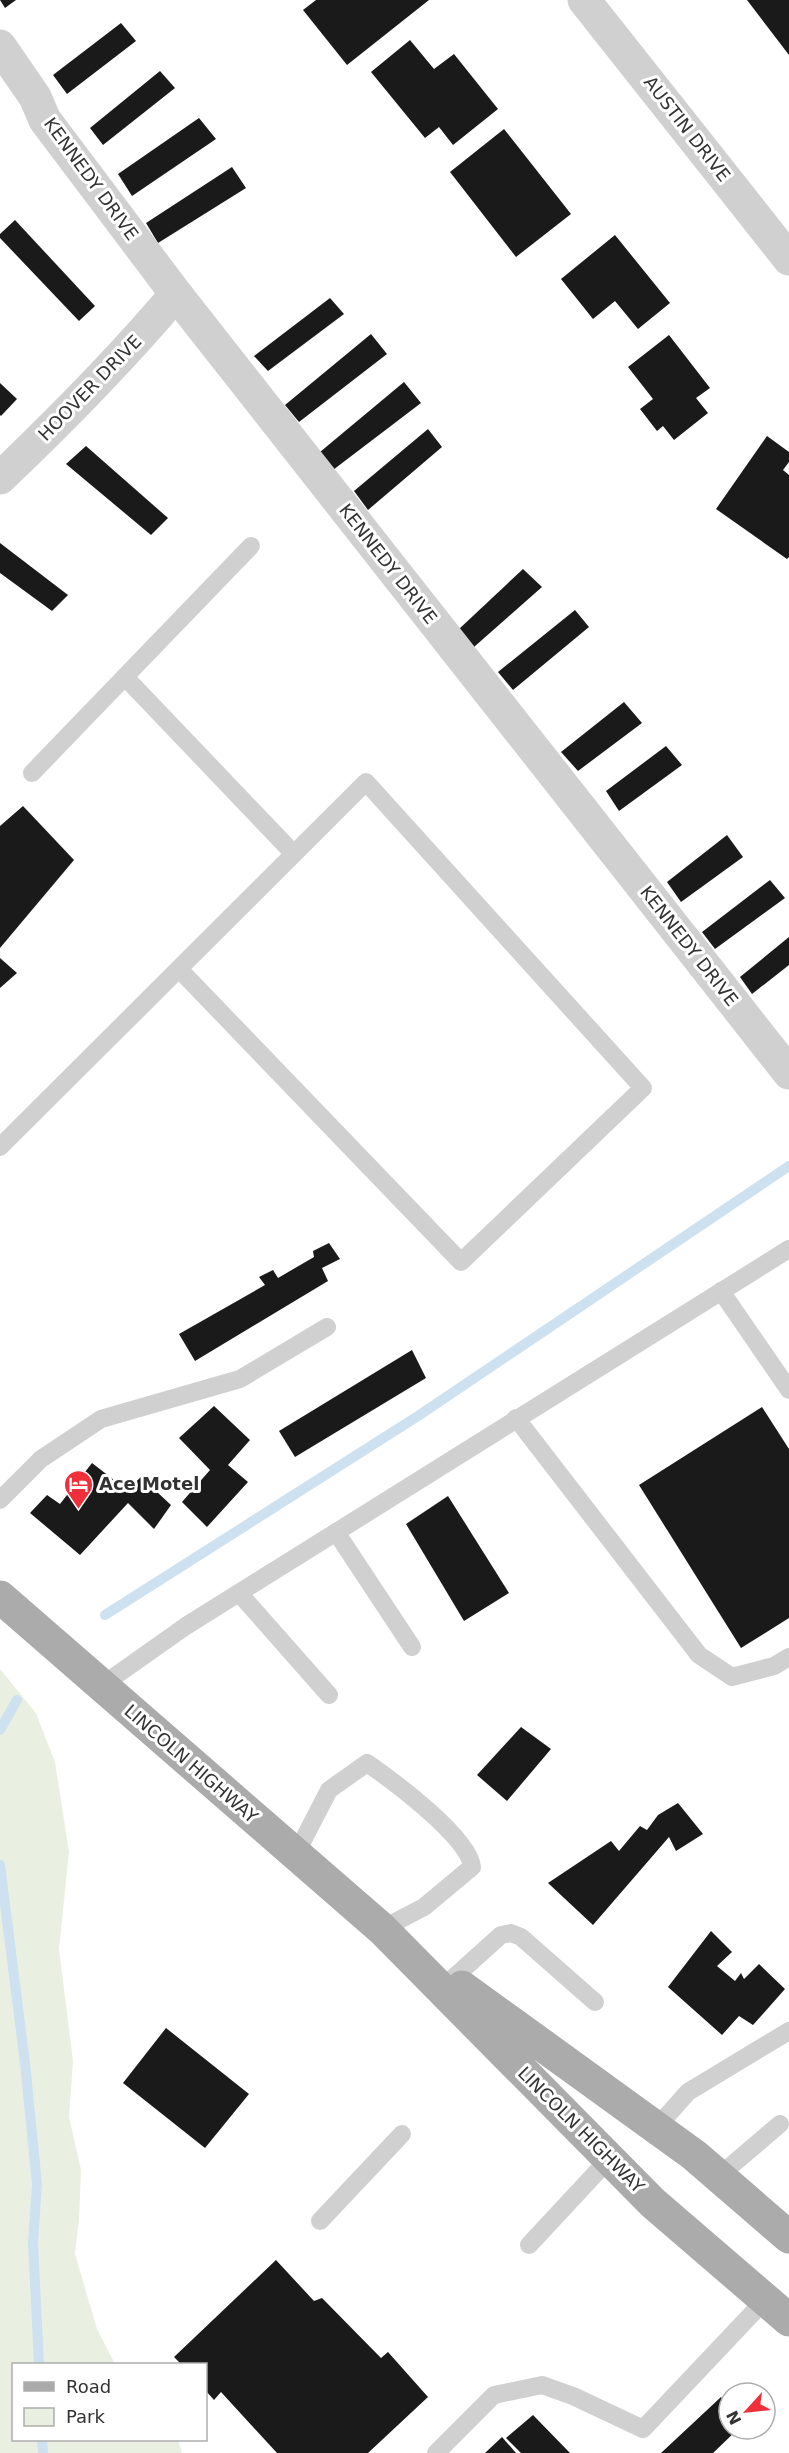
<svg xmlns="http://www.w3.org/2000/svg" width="789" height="2453" font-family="'DejaVu Sans',sans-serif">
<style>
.green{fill:#e9f0e1}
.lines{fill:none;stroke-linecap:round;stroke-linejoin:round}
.stream{stroke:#cde1f0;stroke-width:10}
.building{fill:#1a1a1a}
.lane{stroke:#d0d0d0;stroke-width:18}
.street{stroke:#d0d0d0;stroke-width:33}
.primary{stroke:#ababab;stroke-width:33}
.labels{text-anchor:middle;stroke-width:6;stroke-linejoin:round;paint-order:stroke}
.street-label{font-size:18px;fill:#333;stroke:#fff}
.poi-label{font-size:18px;font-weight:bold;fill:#333;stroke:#fff;text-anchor:start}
</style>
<rect width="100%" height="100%" fill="#fff"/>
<polygon class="green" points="0,1669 36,1713 55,1762 69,1852 59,1949 73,2061 69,2117 81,2170 79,2220 75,2254 97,2329 115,2364 14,2364 14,2440 178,2440 182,2453 0,2453"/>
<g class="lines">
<g class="stream">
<polyline points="105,1615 418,1416 789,1166"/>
<polyline points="0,1730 17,1700"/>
<polyline points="0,1865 25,2063 37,2184 33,2242 39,2364"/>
<polyline points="42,2440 43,2453"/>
</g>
</g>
<g class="building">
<polygon points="0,0 16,0 5,8"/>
<polygon points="316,0 429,0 347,65 303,10"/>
<polygon points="747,0 789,0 789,55"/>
<polygon points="121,23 136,41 67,94 53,75"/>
<polygon points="410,40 434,69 454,54 498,109 453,145 439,127 425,138 371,72"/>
<polygon points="160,71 175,88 103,145 90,128"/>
<polygon points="199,118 216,139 132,196 118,174"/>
<polygon points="504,129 571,214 516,257 450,172"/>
<polygon points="232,167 246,188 158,243 146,223"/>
<polygon points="15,220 95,306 79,321 0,238 0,234"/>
<polygon points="615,235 670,303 638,329 615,301 593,319 561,279"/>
<polygon points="330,298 344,314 268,371 254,356"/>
<polygon points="371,334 387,354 299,422 285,405"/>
<polygon points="669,335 710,388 696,398 708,413 674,440 663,426 657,431 640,409 653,399 628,367"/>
<polygon points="404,382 421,403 333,470 320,452"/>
<polygon points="0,383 17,399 1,416 0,415"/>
<polygon points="428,429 442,447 368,510 354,491"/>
<polygon points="767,436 789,452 789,462 783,470 789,475 789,557 787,559 716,509"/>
<polygon points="86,446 168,518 151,535 66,464"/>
<polygon points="0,543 68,595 52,611 0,573"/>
<polygon points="523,569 542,587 474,647 458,630"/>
<polygon points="575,610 589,627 513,690 498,672"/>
<polygon points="624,702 642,723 578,771 561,752"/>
<polygon points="666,746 682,765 619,811 606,791"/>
<polygon points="23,806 74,860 0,948 0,826"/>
<polygon points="727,835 743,857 681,902 667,882"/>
<polygon points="770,880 785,898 715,949 702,932"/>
<polygon points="789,937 789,965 752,994 740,977"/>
<polygon points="0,958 17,973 0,988"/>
<polygon points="329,1243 340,1259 322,1268 328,1281 195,1361 179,1334 265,1285 259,1277 273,1270 278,1278 314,1257 313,1251"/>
<polygon points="412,1350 426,1378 295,1457 279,1431"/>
<polygon points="214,1406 250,1440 228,1465 248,1482 207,1527 182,1502 210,1470 179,1438"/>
<polygon points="762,1407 789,1449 789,1618 741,1648 639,1485"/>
<polygon points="92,1463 127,1490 141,1477 171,1505 154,1529 128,1503 80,1555 30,1513 47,1495 60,1504"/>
<polygon points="448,1496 509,1593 464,1621 406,1524"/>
<polygon points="521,1727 551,1749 507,1801 477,1775"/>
<polygon points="678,1803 703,1834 676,1851 669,1837 593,1925 548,1883 611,1841 619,1851 640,1826 647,1830 658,1815"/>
<polygon points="711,1931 732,1952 717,1966 735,1981 741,1973 744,1979 759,1964 785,1989 753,2025 739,2016 722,2035 668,1987"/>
<polygon points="166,2028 249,2094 205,2148 123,2083"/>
<polygon points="276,2260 314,2301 322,2298 381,2358 388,2352 428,2397 368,2453 277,2453 221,2392 214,2400 206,2391 206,2364 181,2364 174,2357"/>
<polygon points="721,2397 729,2407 729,2429 738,2429 713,2453 661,2453"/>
<polygon points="533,2415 570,2453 521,2453 506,2438"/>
<polygon points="502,2437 516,2453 485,2453"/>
</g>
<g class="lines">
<g class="lane">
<polyline points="125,677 294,854"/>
<polyline points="32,773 251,546"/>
<polyline points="0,1147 366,782 643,1088 461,1262 179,969"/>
<polyline points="721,1291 789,1390"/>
<polyline points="516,1418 699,1655 732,1677 774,1666 789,1657"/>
<polyline points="0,1500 41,1459 101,1419 240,1379 327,1327"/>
<polyline points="336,1532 412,1647"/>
<polyline points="239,1593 329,1695"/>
<polyline points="101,1686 186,1626 789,1249"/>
<path d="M296 1854 329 1790 367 1763C393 1781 469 1837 472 1867L424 1907 382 1929"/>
<polyline points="451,1980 501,1935 511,1933 521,1937 595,2002"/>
<polyline points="656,2128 688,2092 789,2031"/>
<polyline points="719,2176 780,2124"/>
<polyline points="320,2221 402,2134"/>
<polyline points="529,2245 609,2159"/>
<polyline points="436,2453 494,2395 542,2385 573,2396 643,2429 766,2299"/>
</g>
<g class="street">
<polyline points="584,0 789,259"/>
<polyline points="0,46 35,97 45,120 176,294 789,1073"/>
<path d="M0 478C62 419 121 359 176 294"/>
</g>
<g class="primary">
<polyline points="0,1597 382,1929 653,2203 789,2320"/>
<polyline points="462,1987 694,2155 789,2237"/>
</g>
</g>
<defs>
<symbol id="hotel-pin" viewBox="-11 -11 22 30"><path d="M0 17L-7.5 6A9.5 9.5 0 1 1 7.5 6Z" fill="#ef2f39" stroke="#fff"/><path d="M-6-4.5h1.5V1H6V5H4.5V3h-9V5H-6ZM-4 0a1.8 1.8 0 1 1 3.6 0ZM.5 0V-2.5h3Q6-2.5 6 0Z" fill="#fff"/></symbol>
</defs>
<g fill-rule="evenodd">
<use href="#hotel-pin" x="62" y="1468" width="33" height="45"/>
</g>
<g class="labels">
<g class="street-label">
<text transform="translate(687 129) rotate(52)" y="6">AUSTIN DRIVE</text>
<text transform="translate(91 179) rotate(54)" y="6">KENNEDY DRIVE</text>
<text transform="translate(90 388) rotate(-46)" y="6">HOOVER DRIVE</text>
<text transform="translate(388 564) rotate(52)" y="6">KENNEDY DRIVE</text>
<text transform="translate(689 946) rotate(52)" y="6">KENNEDY DRIVE</text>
<text transform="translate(191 1764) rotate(41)" y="6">LINCOLN HIGHWAY</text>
<text transform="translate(581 2130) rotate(45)" y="6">LINCOLN HIGHWAY</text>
</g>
<g class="poi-label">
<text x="99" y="1490">Ace Motel</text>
</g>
</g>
<rect x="12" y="2363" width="195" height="78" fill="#ffffff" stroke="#adadad" stroke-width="1.5"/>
<rect x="24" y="2382" width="30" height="9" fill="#ababab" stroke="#adadad" stroke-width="1.5"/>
<text x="66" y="2393" font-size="18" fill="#333333">Road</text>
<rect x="24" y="2408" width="30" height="18" fill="#e9f0e1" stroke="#adadad" stroke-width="1.5"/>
<text x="66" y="2423" font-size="18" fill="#333333">Park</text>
<g transform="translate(747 2411) rotate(243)"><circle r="28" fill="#ffffff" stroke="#adadad" stroke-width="1.5"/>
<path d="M0-4.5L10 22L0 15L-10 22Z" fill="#ef2f39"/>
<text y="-9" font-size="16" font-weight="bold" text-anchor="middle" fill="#333333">N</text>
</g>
</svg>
